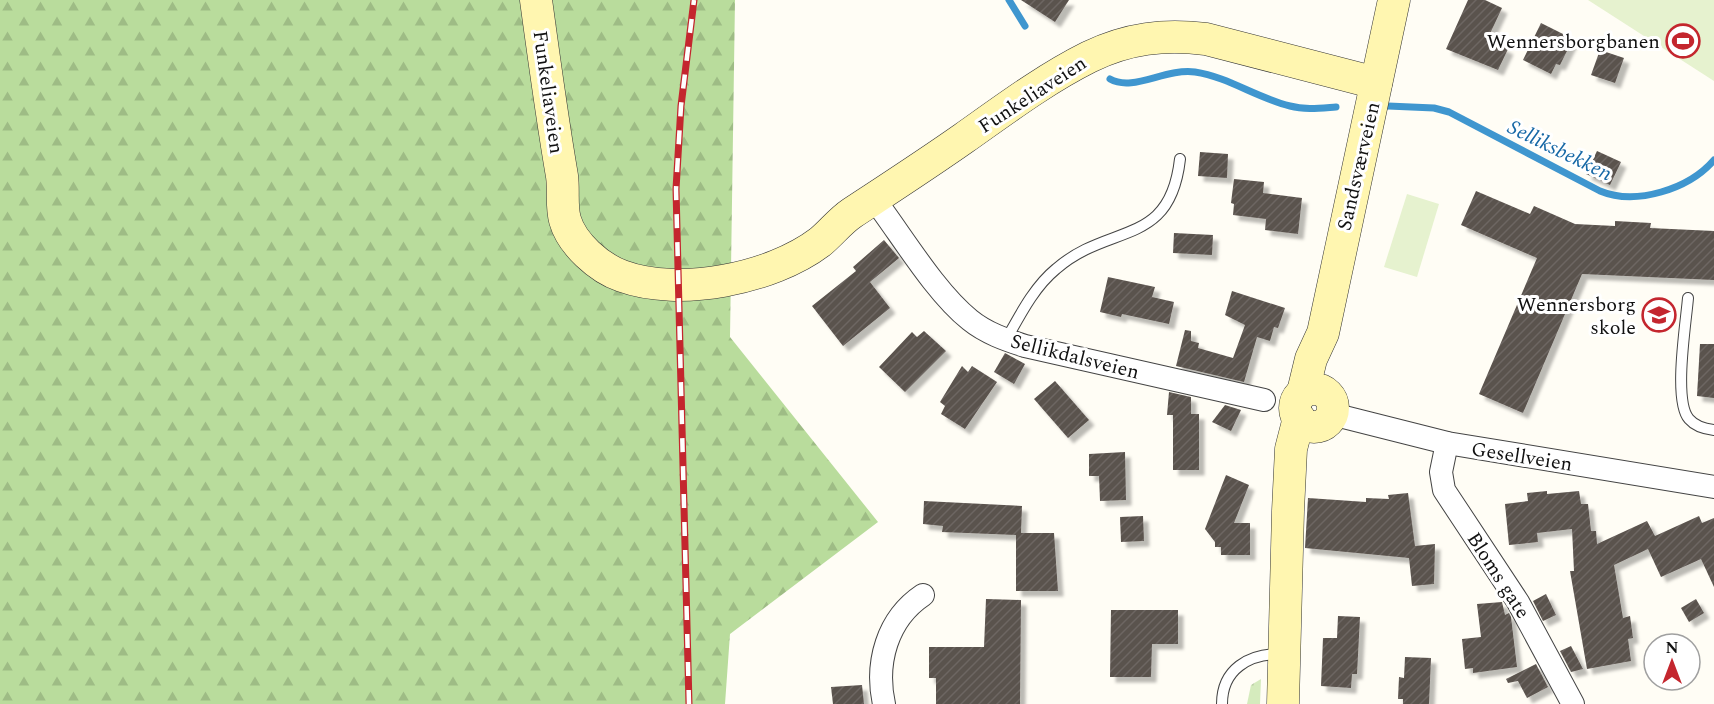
<svg xmlns="http://www.w3.org/2000/svg" width="1714" height="704" font-family="Spectral,serif">
<style>
.grass{fill:url(#grass-tufts)}
.forest{fill:url(#forest-firs)}
.pitch{fill:#e6f2cf}
.lines{fill:none;stroke-linecap:round;stroke-linejoin:round}
.stream{stroke:#3f96cf;stroke-width:7}
.building{fill:url(#building-hatch);filter:url(#shadow)}
.lane-casing{stroke:#444;stroke-width:12}
.street-casing{stroke:#444;stroke-width:24}
.secondary-casing{stroke:#333;stroke-width:33}
.lane{stroke:#fff;stroke-width:10}
.street{stroke:#fff;stroke-width:22}
.secondary{stroke:#fff6b0;stroke-width:32}
.rail-casing{stroke:#c4262e;stroke-width:7}
.rail{stroke:#fff;stroke-width:4.5;stroke-dasharray:14;stroke-linecap:butt}
.labels{text-anchor:middle;stroke-width:6;stroke-linejoin:round;paint-order:stroke}
.poi-label{font-size:20px;fill:#111;stroke:#fff;text-anchor:end}
.street-label{font-size:20px;fill:#111;stroke:#fff}
.water-label{font-size:21px;font-style:italic;fill:#1768a6;stroke:#fff}
</style>
<defs>
<pattern id="grass-tufts" width="24" height="20" patternUnits="userSpaceOnUse" patternTransform="scale(1.5)"><rect width="24" height="20" fill="#d5ebbd"/><path d="M3 7l-1-3M5 7V3M7 7l1-3M15 17l-1-3M17 17v-4M19 17l1-3" fill="none" stroke="#b6c8a1"/></pattern>
<pattern id="forest-firs" width="22" height="20" patternUnits="userSpaceOnUse" patternTransform="scale(1.5)"><rect width="22" height="20" fill="#b9dc9c"/><path d="M5 1l3.5 6h-7zM16 11l3.5 6h-7z" fill="#9ebc85"/></pattern>
<pattern id="building-hatch" width="6" height="6" patternUnits="userSpaceOnUse" patternTransform="scale(1.5)"><rect width="6" height="6" fill="#5a524d"/><path d="M-1 1l2-2M0 6l6-6M5 7l2-2" fill="none" stroke="#6d6662"/></pattern>
<filter id="shadow"><feDropShadow dx="5.5" dy="5.5" stdDeviation="1.5" flood-color="#0004"/></filter>
</defs>
<rect width="100%" height="100%" fill="#fffdf5"/>
<polygon class="grass" points="1261,679 1260,704 1247,704 1251,685"/>
<polygon class="forest" points="0,0 735,0 730,337 878,522 730,634 725,704 0,704"/>
<g class="pitch">
<polygon points="1588,0 1714,0 1714,81"/>
<polygon points="1407,194 1439,204 1417,277 1384,267"/>
</g>
<g class="lines">
<g class="stream">
<polyline points="1009,0 1025,26"/>
<path d="M1110 79C1133 92 1165 68 1195 72 1228 77 1257 98 1290 106 1305 110 1321 108 1336 107"/>
<path d="M1388 106 1434 108 1449 112 1600 191C1636 206 1689 189 1714 160"/>
</g>
</g>
<g class="building">
<polygon points="1021,0 1069,0 1055,22"/>
<polygon points="1468,0 1485,0 1502,8 1487,40 1508,49 1498,70 1446,49"/>
<polygon points="1541,23 1573,39 1560,65 1556,64 1551,74 1523,60"/>
<polygon points="1600,50 1624,58 1615,83 1591,75"/>
<polygon points="1597,151 1621,162 1610,185 1586,174"/>
<polygon points="1200,152 1228,154 1227,178 1198,176"/>
<polygon points="1234,179 1264,182 1263,193 1302,198 1298,234 1265,230 1266,219 1233,215 1234,204 1231,203"/>
<polygon points="1476,191 1530,214 1534,206 1575,224 1615,226 1615,221 1651,223 1650,228 1714,231 1714,280 1582,274 1523,413 1479,394 1537,258 1461,225"/>
<polygon points="1174,233 1213,235 1212,255 1173,253"/>
<polygon points="884,240 899,258 870,282 890,308 843,346 812,306 856,271 853,267"/>
<polygon points="1108,277 1155,287 1152,297 1174,302 1169,324 1122,314 1121,317 1100,312"/>
<polygon points="1232,291 1285,308 1278,328 1274,327 1270,341 1257,337 1244,382 1176,366 1185,330 1191,331 1191,341 1199,343 1198,348 1233,358 1245,325 1225,315"/>
<polygon points="924,331 946,351 905,392 879,367 912,332 917,337"/>
<polygon points="1700,344 1714,344 1714,398 1697,396"/>
<polygon points="1005,353 1025,364 1014,384 994,372"/>
<polygon points="962,366 968,372 972,366 997,382 965,429 941,414 945,406 940,402"/>
<polygon points="1055,381 1089,420 1068,438 1034,399"/>
<polygon points="1169,392 1191,397 1191,414 1199,414 1199,470 1173,470 1173,415 1167,415"/>
<polygon points="1225,405 1241,410 1231,431 1212,422"/>
<polygon points="1125,452 1126,500 1100,501 1099,476 1089,476 1089,454"/>
<polygon points="1226,475 1249,485 1234,523 1250,523 1250,555 1221,555 1221,547 1215,547 1215,542 1205,529"/>
<polygon points="1547,491 1547,494 1579,491 1581,504 1588,504 1591,531 1596,531 1597,544 1647,521 1655,536 1699,516 1702,523 1714,518 1714,587 1701,559 1661,577 1648,549 1614,565 1623,618 1630,616 1633,638 1628,639 1631,661 1587,669 1570,571 1574,571 1572,529 1537,533 1538,542 1509,545 1505,504 1528,501 1527,493"/>
<polygon points="1408,493 1415,546 1435,544 1434,584 1412,586 1409,558 1305,548 1308,498 1366,502 1366,498 1389,499 1388,495"/>
<polygon points="924,501 1022,506 1021,533 1054,533 1058,591 1016,591 1016,535 942,532 943,526 923,524"/>
<polygon points="1143,516 1144,541 1121,542 1120,517"/>
<polygon points="1546,594 1556,615 1543,621 1533,601"/>
<polygon points="986,599 1021,600 1020,704 936,704 936,678 929,678 929,647 984,647"/>
<polygon points="1696,599 1704,613 1689,622 1681,608"/>
<polygon points="1502,602 1505,615 1509,613 1511,617 1517,667 1473,673 1473,668 1465,669 1462,639 1481,637 1477,604"/>
<polygon points="1111,610 1178,610 1178,644 1152,644 1151,677 1110,677"/>
<polygon points="1338,616 1360,617 1357,674 1352,674 1351,688 1321,686 1323,638 1337,638"/>
<polygon points="1571,646 1583,669 1571,672 1560,651"/>
<polygon points="1405,657 1431,658 1429,704 1403,704 1403,699 1398,699 1399,677 1404,678"/>
<polygon points="1536,664 1548,687 1527,698 1518,681 1508,683 1506,679"/>
<polygon points="862,685 864,704 833,704 831,687"/>
</g>
<g class="lines">
<defs>
<g id="lane">
<path d="M1688 298C1686 323 1673 401 1689 419 1695 426 1705 429 1714 430"/>
<path d="M1006 340C1020 315 1034 287 1056 269 1110 222 1170 248 1180 159"/>
<path d="M1222 704C1222 669 1249 654 1280 654"/>
</g>
<g id="street">
<path d="M874 199C902 236 935 292 970 320 986 333 1006 340 1025 346L1264 400"/>
<polyline points="1332,414 1447,443 1714,487"/>
<polyline points="1447,443 1441,472 1444,490 1518,602 1573,704"/>
<path d="M884 704C875 663 887 619 923 595"/>
</g>
<g id="secondary">
<path d="M536 0C544 59 552 118 562 176 564 190 561 206 565 220 572 244 599 268 622 276 679 297 771 279 820 242 831 233 840 221 852 213 890 188 927 164 964 138 1005 109 1045 79 1089 57 1128 38 1164 34 1206 39L1376 83"/>
<circle cx="1314" cy="408" r="19"/>
<polyline points="1303,392 1311,359 1323,333 1394,0"/>
<polyline points="1283,704 1288,511 1291,449 1299,418"/>
</g>
</defs>
<use href="#lane" class="lane-casing"/>
<use href="#street" class="street-casing"/>
<use href="#secondary" class="secondary-casing"/>
<use href="#lane" class="lane"/>
<use href="#street" class="street"/>
<use href="#secondary" class="secondary"/>
<defs>
<polyline id="rail" points="689,704 676,189 681,106 694,0"/>
</defs>
<use href="#rail" class="rail-casing"/>
<use href="#rail" class="rail"/>
</g>
<defs>
<symbol id="stadium-ring" viewBox="-11 -11 22 22"><circle r="9.5" fill="#fff" stroke="#c4262e" stroke-width="1.5"/><path d="M0-5a6.5 5 0 1 0 0 10a6.5 5 0 1 0 0-10ZM-3.5-1.8h7v3.6h-7Z" fill="#c4262e"/></symbol>
<symbol id="school-ring" viewBox="-11 -11 22 22"><circle r="9.5" fill="#fff" stroke="#c4262e" stroke-width="1.5"/><path d="M0-5L7-2L0 1L-7-2ZM-4 1L0 2.5L4 1V4Q0 6-4 4Z" fill="#c4262e"/></symbol>
</defs>
<g fill-rule="evenodd">
<use href="#stadium-ring" x="1664" y="22" width="38" height="38"/>
<use href="#school-ring" x="1640" y="296" width="38" height="38"/>
</g>
<g class="labels">
<g class="poi-label">
<text x="1660" y="48">Wennersborgbanen</text>
<text x="1636" y="311">Wennersborg<tspan x="1636" dy="23">skole</tspan></text>
</g>
<g class="street-label">
<text transform="translate(549 92) rotate(82)" y="7">Funkeliaveien</text>
<text transform="translate(1032 94) rotate(-33)" y="7">Funkeliaveien</text>
<text transform="translate(1358 166) rotate(-77)" y="7">Sandsværveien</text>
<text transform="translate(1075 356) rotate(14)" y="7">Sellikdalsveien</text>
<text transform="translate(1522 456) rotate(9)" y="7">Gesellveien</text>
<text transform="translate(1499 575) rotate(57)" y="7">Bloms gate</text>
</g>
<g class="water-label">
<text transform="translate(1560 150) rotate(26)" y="7">Selliksbekken</text>
</g>
</g>
<g transform="translate(1672 662)"><circle r="28" fill="#ffffff" stroke="#a0a0a0" stroke-width="1.5"/>
<path d="M0-4.5L10 22L0 15L-10 22Z" fill="#c4262e"/>
<text y="-9" font-size="16" font-weight="bold" text-anchor="middle" fill="#111111">N</text>
</g>
</svg>
